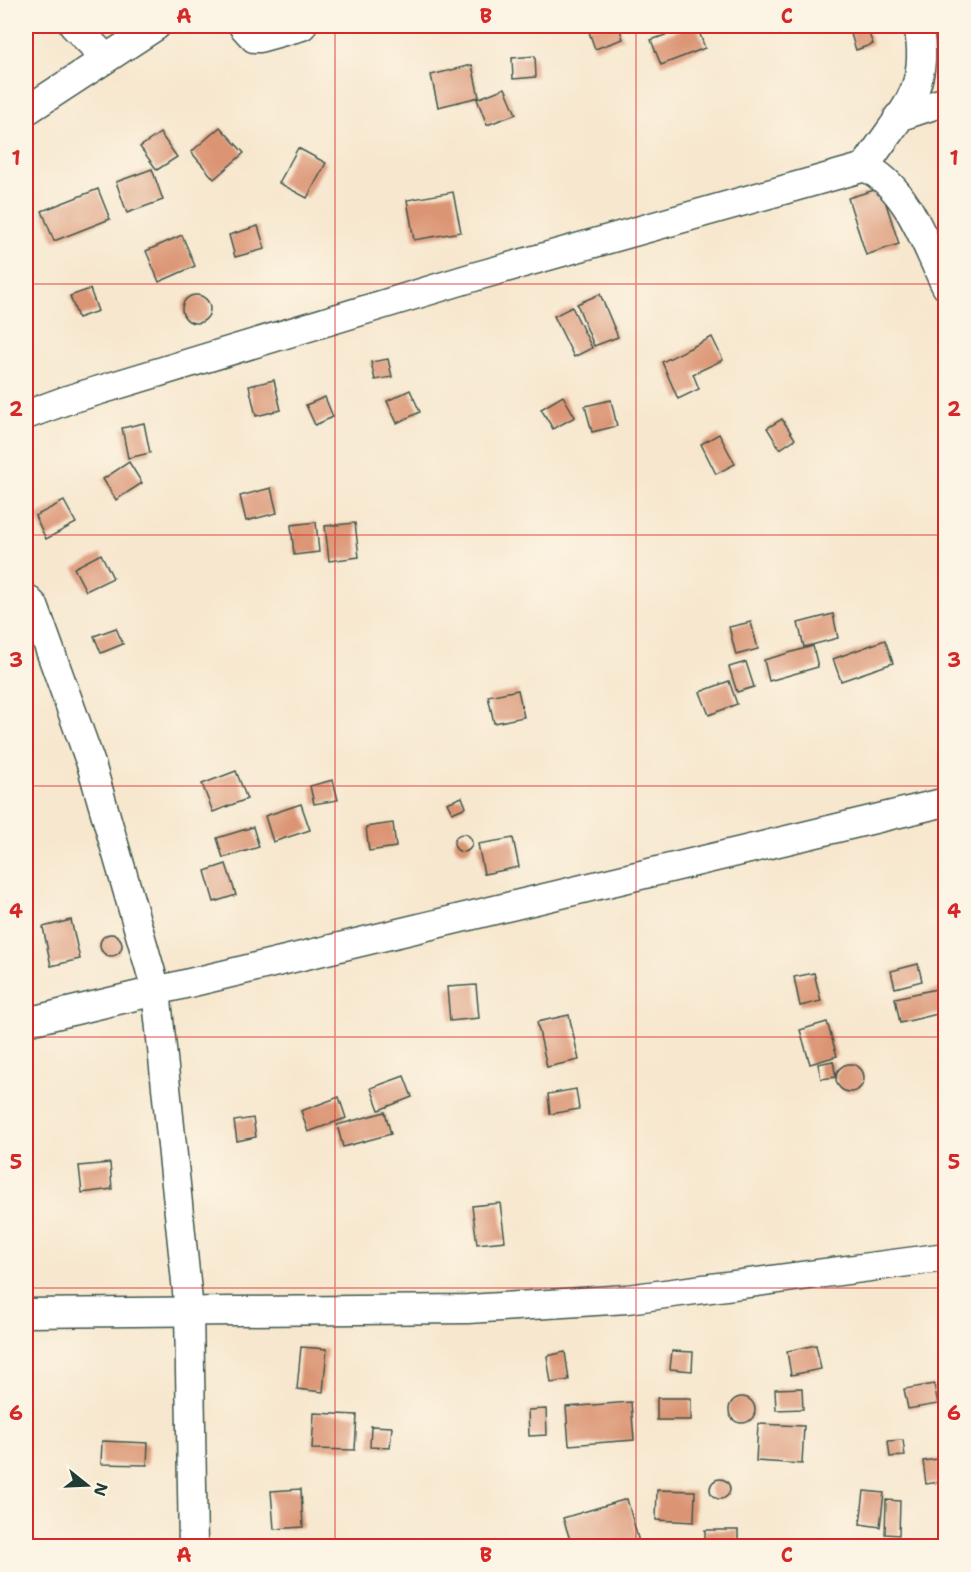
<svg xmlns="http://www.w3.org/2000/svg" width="971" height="1572" font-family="'Shantell Sans',sans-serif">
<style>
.building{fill:#db9575}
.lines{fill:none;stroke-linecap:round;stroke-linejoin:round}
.minor-casing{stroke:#3f564b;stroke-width:31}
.minor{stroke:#fff;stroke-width:28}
.grid{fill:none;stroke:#d62828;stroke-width:1.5;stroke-opacity:0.55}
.neatline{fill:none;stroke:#d62828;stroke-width:2}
.grid-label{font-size:20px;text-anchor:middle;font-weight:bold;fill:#d62828}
</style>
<rect width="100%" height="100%" fill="#fcf5e5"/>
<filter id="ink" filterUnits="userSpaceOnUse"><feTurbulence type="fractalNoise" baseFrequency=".0167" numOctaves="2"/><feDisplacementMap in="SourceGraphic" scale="12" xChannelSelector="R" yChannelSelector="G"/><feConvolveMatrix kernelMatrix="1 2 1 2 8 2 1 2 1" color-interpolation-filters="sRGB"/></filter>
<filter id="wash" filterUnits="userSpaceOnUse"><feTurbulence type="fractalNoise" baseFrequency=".008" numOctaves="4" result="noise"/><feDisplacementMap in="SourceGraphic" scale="24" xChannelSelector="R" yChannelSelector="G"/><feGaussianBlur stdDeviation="1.35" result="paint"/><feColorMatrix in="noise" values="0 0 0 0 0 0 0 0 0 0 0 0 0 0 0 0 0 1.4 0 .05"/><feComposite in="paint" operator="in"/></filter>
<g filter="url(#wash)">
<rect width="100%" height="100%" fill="#f7e7ce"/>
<g id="blocks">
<g class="building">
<polygon points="587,26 619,26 623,39 595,49"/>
<polygon points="691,26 697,26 705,48 661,65 651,40"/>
<polygon points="866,26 873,44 856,50 850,31"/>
<polygon points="535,56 536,77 513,79 512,58"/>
<polygon points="472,65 479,97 438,107 431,75"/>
<polygon points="505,88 516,114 487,125 477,99"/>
<polygon points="220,127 244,153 214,179 191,152"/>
<polygon points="160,133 177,157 157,170 140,147"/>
<polygon points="298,148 326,163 307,198 279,183"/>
<polygon points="152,169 163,200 127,213 116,182"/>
<polygon points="881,188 899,244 866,255 848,198"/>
<polygon points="98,189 110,219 54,241 42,211"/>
<polygon points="453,192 461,232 414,240 407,200"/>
<polygon points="258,226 265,249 235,257 229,235"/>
<polygon points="182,235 195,266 159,282 146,251"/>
<polygon points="90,289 98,311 78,318 70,296"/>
<polygon points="600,294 618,337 594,346 577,304"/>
<circle cx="196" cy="309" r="14"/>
<polygon points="572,307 592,348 574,357 554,316"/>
<polygon points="712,337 723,360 693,374 699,389 678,399 662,362"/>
<polygon points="388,359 392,377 375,380 371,362"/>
<polygon points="274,380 281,410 256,416 249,386"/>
<polygon points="410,390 420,412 397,423 387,401"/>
<polygon points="563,396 575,417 553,429 541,409"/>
<polygon points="325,397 333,417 315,425 306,405"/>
<polygon points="611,400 617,426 592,432 585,406"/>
<polygon points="782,419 795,439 780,449 767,428"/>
<polygon points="144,423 150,453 128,458 122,428"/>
<polygon points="719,434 735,464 716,474 701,444"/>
<polygon points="129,462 142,483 116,500 103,479"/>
<polygon points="271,488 277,513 246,521 240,496"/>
<polygon points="64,501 76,523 46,539 35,516"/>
<polygon points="316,522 319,552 294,555 291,525"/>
<polygon points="355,523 359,557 329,561 325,526"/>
<polygon points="101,554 113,578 86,591 74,568"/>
<polygon points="833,614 838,638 804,647 798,623"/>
<polygon points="751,622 758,649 736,655 729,627"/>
<polygon points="116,628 123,644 101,653 94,636"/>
<polygon points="885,640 893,663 841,681 833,659"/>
<polygon points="813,646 818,667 769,681 764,660"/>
<polygon points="746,662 754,687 737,692 729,667"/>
<polygon points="729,681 737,704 709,715 700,692"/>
<polygon points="518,690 524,717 494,723 488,696"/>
<polygon points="236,771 247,799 213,812 202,784"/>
<polygon points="333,780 338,800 314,804 310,786"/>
<polygon points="462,797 466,807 452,813 447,803"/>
<polygon points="301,804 310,830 273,842 265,816"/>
<polygon points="393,823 396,847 369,851 366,827"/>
<polygon points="253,827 259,847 223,858 217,838"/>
<circle cx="463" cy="843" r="9"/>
<polygon points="513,838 519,867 484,874 478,844"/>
<polygon points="226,864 236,895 214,902 205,871"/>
<polygon points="71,920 80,959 51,966 43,927"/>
<circle cx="111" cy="945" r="11"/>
<polygon points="918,964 922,981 895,988 891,971"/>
<polygon points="814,973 821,1001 800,1006 794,977"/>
<polygon points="476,985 479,1018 450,1021 447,987"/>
<polygon points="941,988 946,1012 900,1023 895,998"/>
<polygon points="569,1015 579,1060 547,1067 537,1022"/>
<polygon points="827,1022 837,1056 810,1064 800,1030"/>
<polygon points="833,1061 836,1077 821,1079 818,1064"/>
<circle cx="850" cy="1078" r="14"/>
<polygon points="404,1076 412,1097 379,1110 371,1088"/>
<polygon points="576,1089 579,1109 550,1114 548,1094"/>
<polygon points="339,1097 346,1118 308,1132 301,1111"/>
<polygon points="385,1112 391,1134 343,1147 337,1125"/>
<polygon points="253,1118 256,1137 237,1141 234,1121"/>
<polygon points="110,1163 112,1189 82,1193 79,1166"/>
<polygon points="500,1203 505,1241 477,1244 472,1206"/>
<polygon points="816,1345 821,1369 791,1375 787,1351"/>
<polygon points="301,1347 327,1349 323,1392 297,1389"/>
<polygon points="672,1351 693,1352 692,1371 670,1369"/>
<polygon points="565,1352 569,1380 551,1383 547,1356"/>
<polygon points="934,1384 938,1404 908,1409 904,1389"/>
<polygon points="802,1388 803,1409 776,1410 775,1389"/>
<circle cx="742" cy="1410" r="13"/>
<rect x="657" y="1398" width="34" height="22"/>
<polygon points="631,1402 634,1440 569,1445 566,1407"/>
<polygon points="546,1409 547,1435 529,1436 528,1410"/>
<polygon points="314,1413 357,1415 355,1450 312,1449"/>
<polygon points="758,1424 804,1426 802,1464 756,1461"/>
<polygon points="371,1426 392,1427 390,1448 370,1447"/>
<polygon points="903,1440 905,1456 890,1457 888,1441"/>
<polygon points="102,1441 148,1443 147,1465 101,1464"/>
<polygon points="945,1458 946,1481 926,1484 923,1461"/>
<circle cx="720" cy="1489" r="10"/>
<polygon points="301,1489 303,1527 274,1529 271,1491"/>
<polygon points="657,1490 695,1491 694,1522 656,1520"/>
<polygon points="864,1491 884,1493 880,1527 860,1524"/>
<polygon points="627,1499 639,1542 626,1546 572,1546 563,1518"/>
<polygon points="886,1500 900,1501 899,1535 885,1534"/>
<rect x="705" y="1530" width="33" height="16"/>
</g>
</g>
</g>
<g filter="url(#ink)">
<use href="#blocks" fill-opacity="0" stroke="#3f564b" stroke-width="1.5"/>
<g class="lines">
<defs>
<g id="minor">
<polyline points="74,26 106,58"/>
<polyline points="243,26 254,38 259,38 302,26"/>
<polyline points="26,111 156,26"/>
<polyline points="898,117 946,101"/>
<path d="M865 167C898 115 932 92 918 26"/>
<path d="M26 415 67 400 477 276 865 167C909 188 925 245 946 286"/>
<polyline points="26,598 34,606 91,764 156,990 189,1311 193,1546"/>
<polyline points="26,1022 946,802"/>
<polyline points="26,1313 468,1309 627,1299 946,1257"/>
</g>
</defs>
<use href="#minor" class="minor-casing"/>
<use href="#minor" class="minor"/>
</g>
</g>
<path class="grid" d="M335 26V1546M636 26V1546M26 284H946M26 535H946M26 786H946M26 1037H946M26 1288H946"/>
<rect width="971" height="1572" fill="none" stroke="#fcf5e5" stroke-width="66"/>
<g transform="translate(87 1485) rotate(108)" stroke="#fcf5e5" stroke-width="4.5" paint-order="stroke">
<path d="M0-4.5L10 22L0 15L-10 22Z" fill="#1f3d34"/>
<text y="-9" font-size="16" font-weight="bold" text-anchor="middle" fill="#1f3d34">N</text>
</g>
<rect x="33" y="33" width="905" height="1506" class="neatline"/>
<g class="grid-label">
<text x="184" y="23">A</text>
<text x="486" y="23">B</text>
<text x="787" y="23">C</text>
<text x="16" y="165">1</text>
<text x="954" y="165">1</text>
<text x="16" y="416">2</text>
<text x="954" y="416">2</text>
<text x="16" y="667">3</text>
<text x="954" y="667">3</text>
<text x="16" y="918">4</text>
<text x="954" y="918">4</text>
<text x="16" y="1169">5</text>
<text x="954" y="1169">5</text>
<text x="16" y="1420">6</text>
<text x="954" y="1420">6</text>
<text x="184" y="1562">A</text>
<text x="486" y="1562">B</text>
<text x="787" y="1562">C</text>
</g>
</svg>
